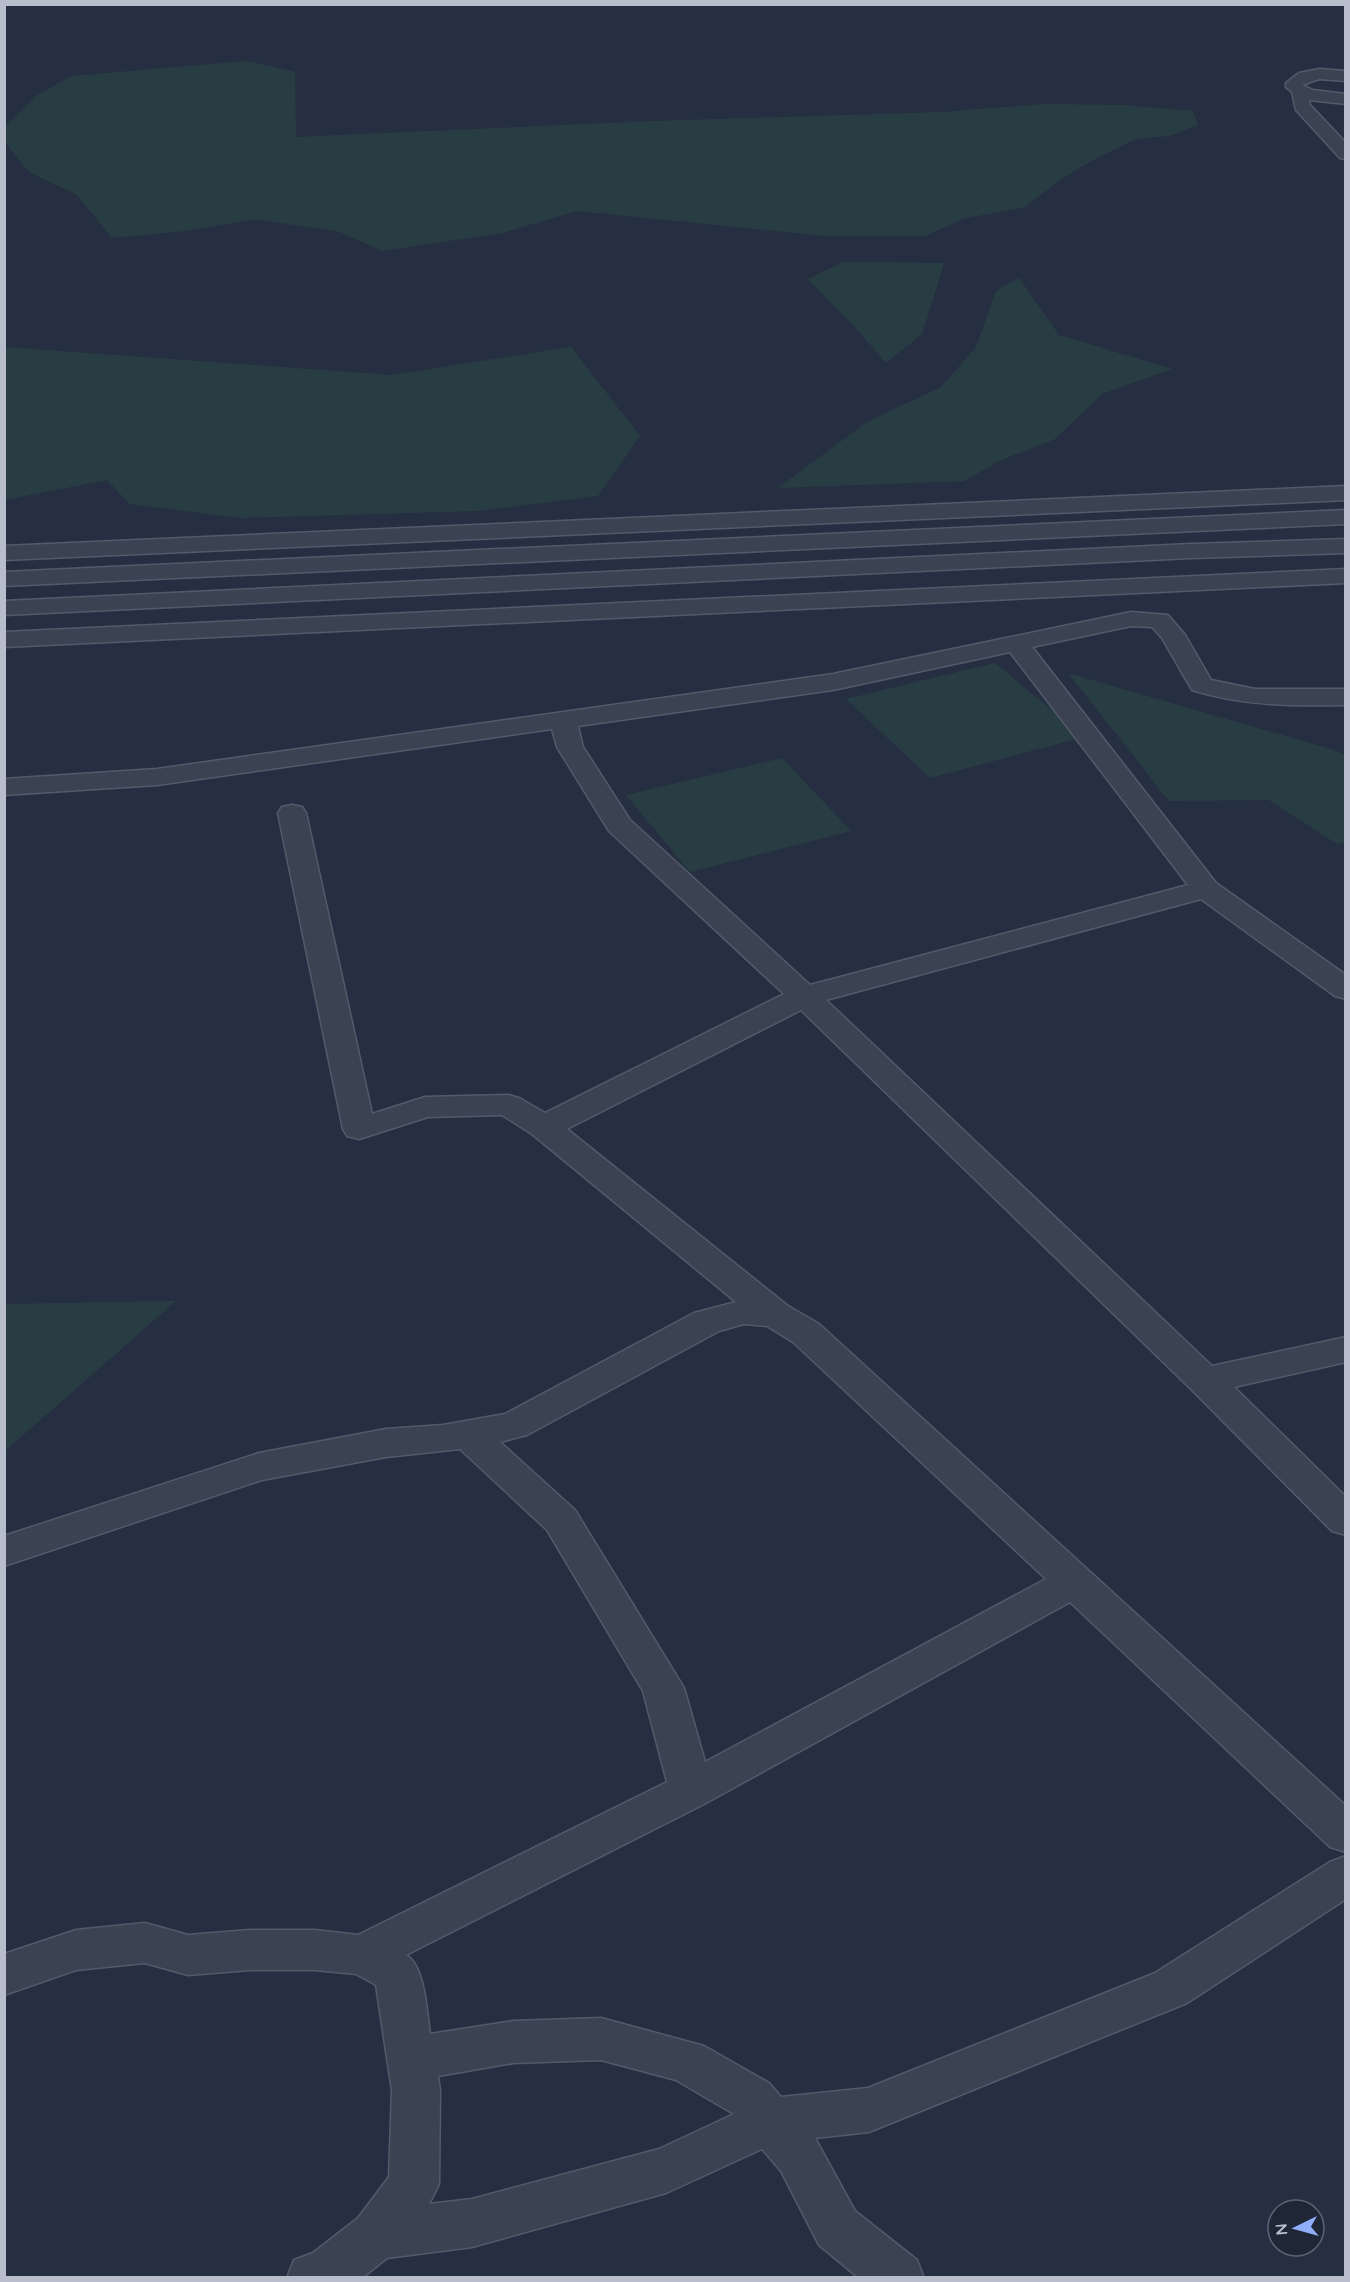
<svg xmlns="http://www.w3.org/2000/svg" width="1350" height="2282" font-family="Quicksand,sans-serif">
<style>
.green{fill:#283d43}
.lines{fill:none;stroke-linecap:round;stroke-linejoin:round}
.minor-casing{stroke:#535a69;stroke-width:3}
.tertiary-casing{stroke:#535a69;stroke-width:3}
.minor{fill:#3b4252;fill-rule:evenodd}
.tertiary{fill:#3b4252;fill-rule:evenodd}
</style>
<rect width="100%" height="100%" fill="#262f42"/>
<g class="green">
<polygon points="247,61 295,72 296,137 655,121 943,112 1044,104 1122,105 1193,111 1198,125 1169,136 1136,139 1093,160 1060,180 1025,207 962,219 926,236 825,236 577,211 502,233 382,251 340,232 256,219 186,231 112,238 77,195 29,172 5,142 5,127 36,96 71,76"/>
<polygon points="843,262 944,263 922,334 886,363 853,325 808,279"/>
<polygon points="1019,278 1059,335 1172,369 1102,394 1055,439 999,461 964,481 778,488 867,422 941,387 976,347 996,291"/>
<polygon points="5,347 391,375 571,347 640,436 598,496 477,511 240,518 130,504 107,480 5,500"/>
<polygon points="995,663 1084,737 930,778 846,699"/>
<polygon points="1068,673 1337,751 1345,756 1345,842 1337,844 1269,800 1169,801"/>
<polygon points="782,758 851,831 690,872 626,795"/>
<polygon points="176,1301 5,1451 5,1304"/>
</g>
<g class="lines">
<defs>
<g id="minor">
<polygon points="1319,69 1346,71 1346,81 1319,79 1302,85 1313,90 1346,94 1346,104 1309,100 1310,105 1346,143 1346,159 1340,158 1296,110 1292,92 1286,87 1286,83 1299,73"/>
<polygon points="1346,486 1346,500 4,560 4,546"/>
<polygon points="1346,569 1346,583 4,647 4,632"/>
<path d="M1131 612 1168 615 1185 635 1211 680 1255 689H1346V705C1292 706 1243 706 1192 690L1162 638 1152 627 1131 626 1032 647 1216 883 1346 975V999L1335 996 1201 899 826 1000 1212 1366 1346 1337V1362L1234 1387 1346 1497V1535L1332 1531 1192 1390 801 1010 567 1129 788 1306 819 1324 1346 1806V1852L1330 1847 1070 1602 706 1803 406 1955C425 1965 427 2014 430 2034L513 2021 601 2018 704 2046 769 2083 781 2097 868 2088 1155 1973 1330 1862 1346 1856V1899L1187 2003 869 2132 815 2138 855 2211 917 2260 924 2278H859L819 2245 781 2171 762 2149 666 2193 472 2247 387 2258 362 2278H287L294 2260 313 2253 358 2218 389 2177 392 2091 376 1985 356 1974 315 1970H250L188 1975 145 1963 76 1970 4 1995V1954L76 1930 145 1923 188 1935 250 1930H315L358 1935 667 1782 643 1691 547 1530 460 1449 386 1457 262 1480 4 1566V1536L259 1453 386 1429 443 1425 505 1414 694 1313 736 1302 532 1134 502 1115 428 1117 359 1139 347 1136 343 1129 278 813 282 807 292 805 302 807 306 813 372 1114 425 1097 508 1095 519 1098 545 1113 784 994 609 831 557 747 552 729 157 785 4 795V779L157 769 833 674ZM1010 652 1188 885 810 985 630 820 583 747 578 726 833 690ZM744 1324 767 1326 793 1342 1046 1579 705 1762 684 1688 575 1510 500 1442 527 1435 719 1331ZM601 2060 676 2080 734 2114 659 2149 472 2199 429 2204 439 2184 440 2091 438 2076 513 2063Z"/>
</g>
<g id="tertiary">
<polygon points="1346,510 1346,524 4,586 4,572"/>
<polygon points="1346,539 1346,553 1191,558 4,615 4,601 1191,544"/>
</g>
</defs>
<use href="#minor" class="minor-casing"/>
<use href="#tertiary" class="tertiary-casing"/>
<use href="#minor" class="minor"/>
<use href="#tertiary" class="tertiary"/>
</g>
<rect width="1350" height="2282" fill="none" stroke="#b8bdcc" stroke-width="12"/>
<g transform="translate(1296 2228) rotate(265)"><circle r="28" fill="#1f2737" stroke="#5c6373" stroke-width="1.5"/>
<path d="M0-4.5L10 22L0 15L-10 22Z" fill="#8faef9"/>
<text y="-9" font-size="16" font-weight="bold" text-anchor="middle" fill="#b8bdcc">N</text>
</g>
</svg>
